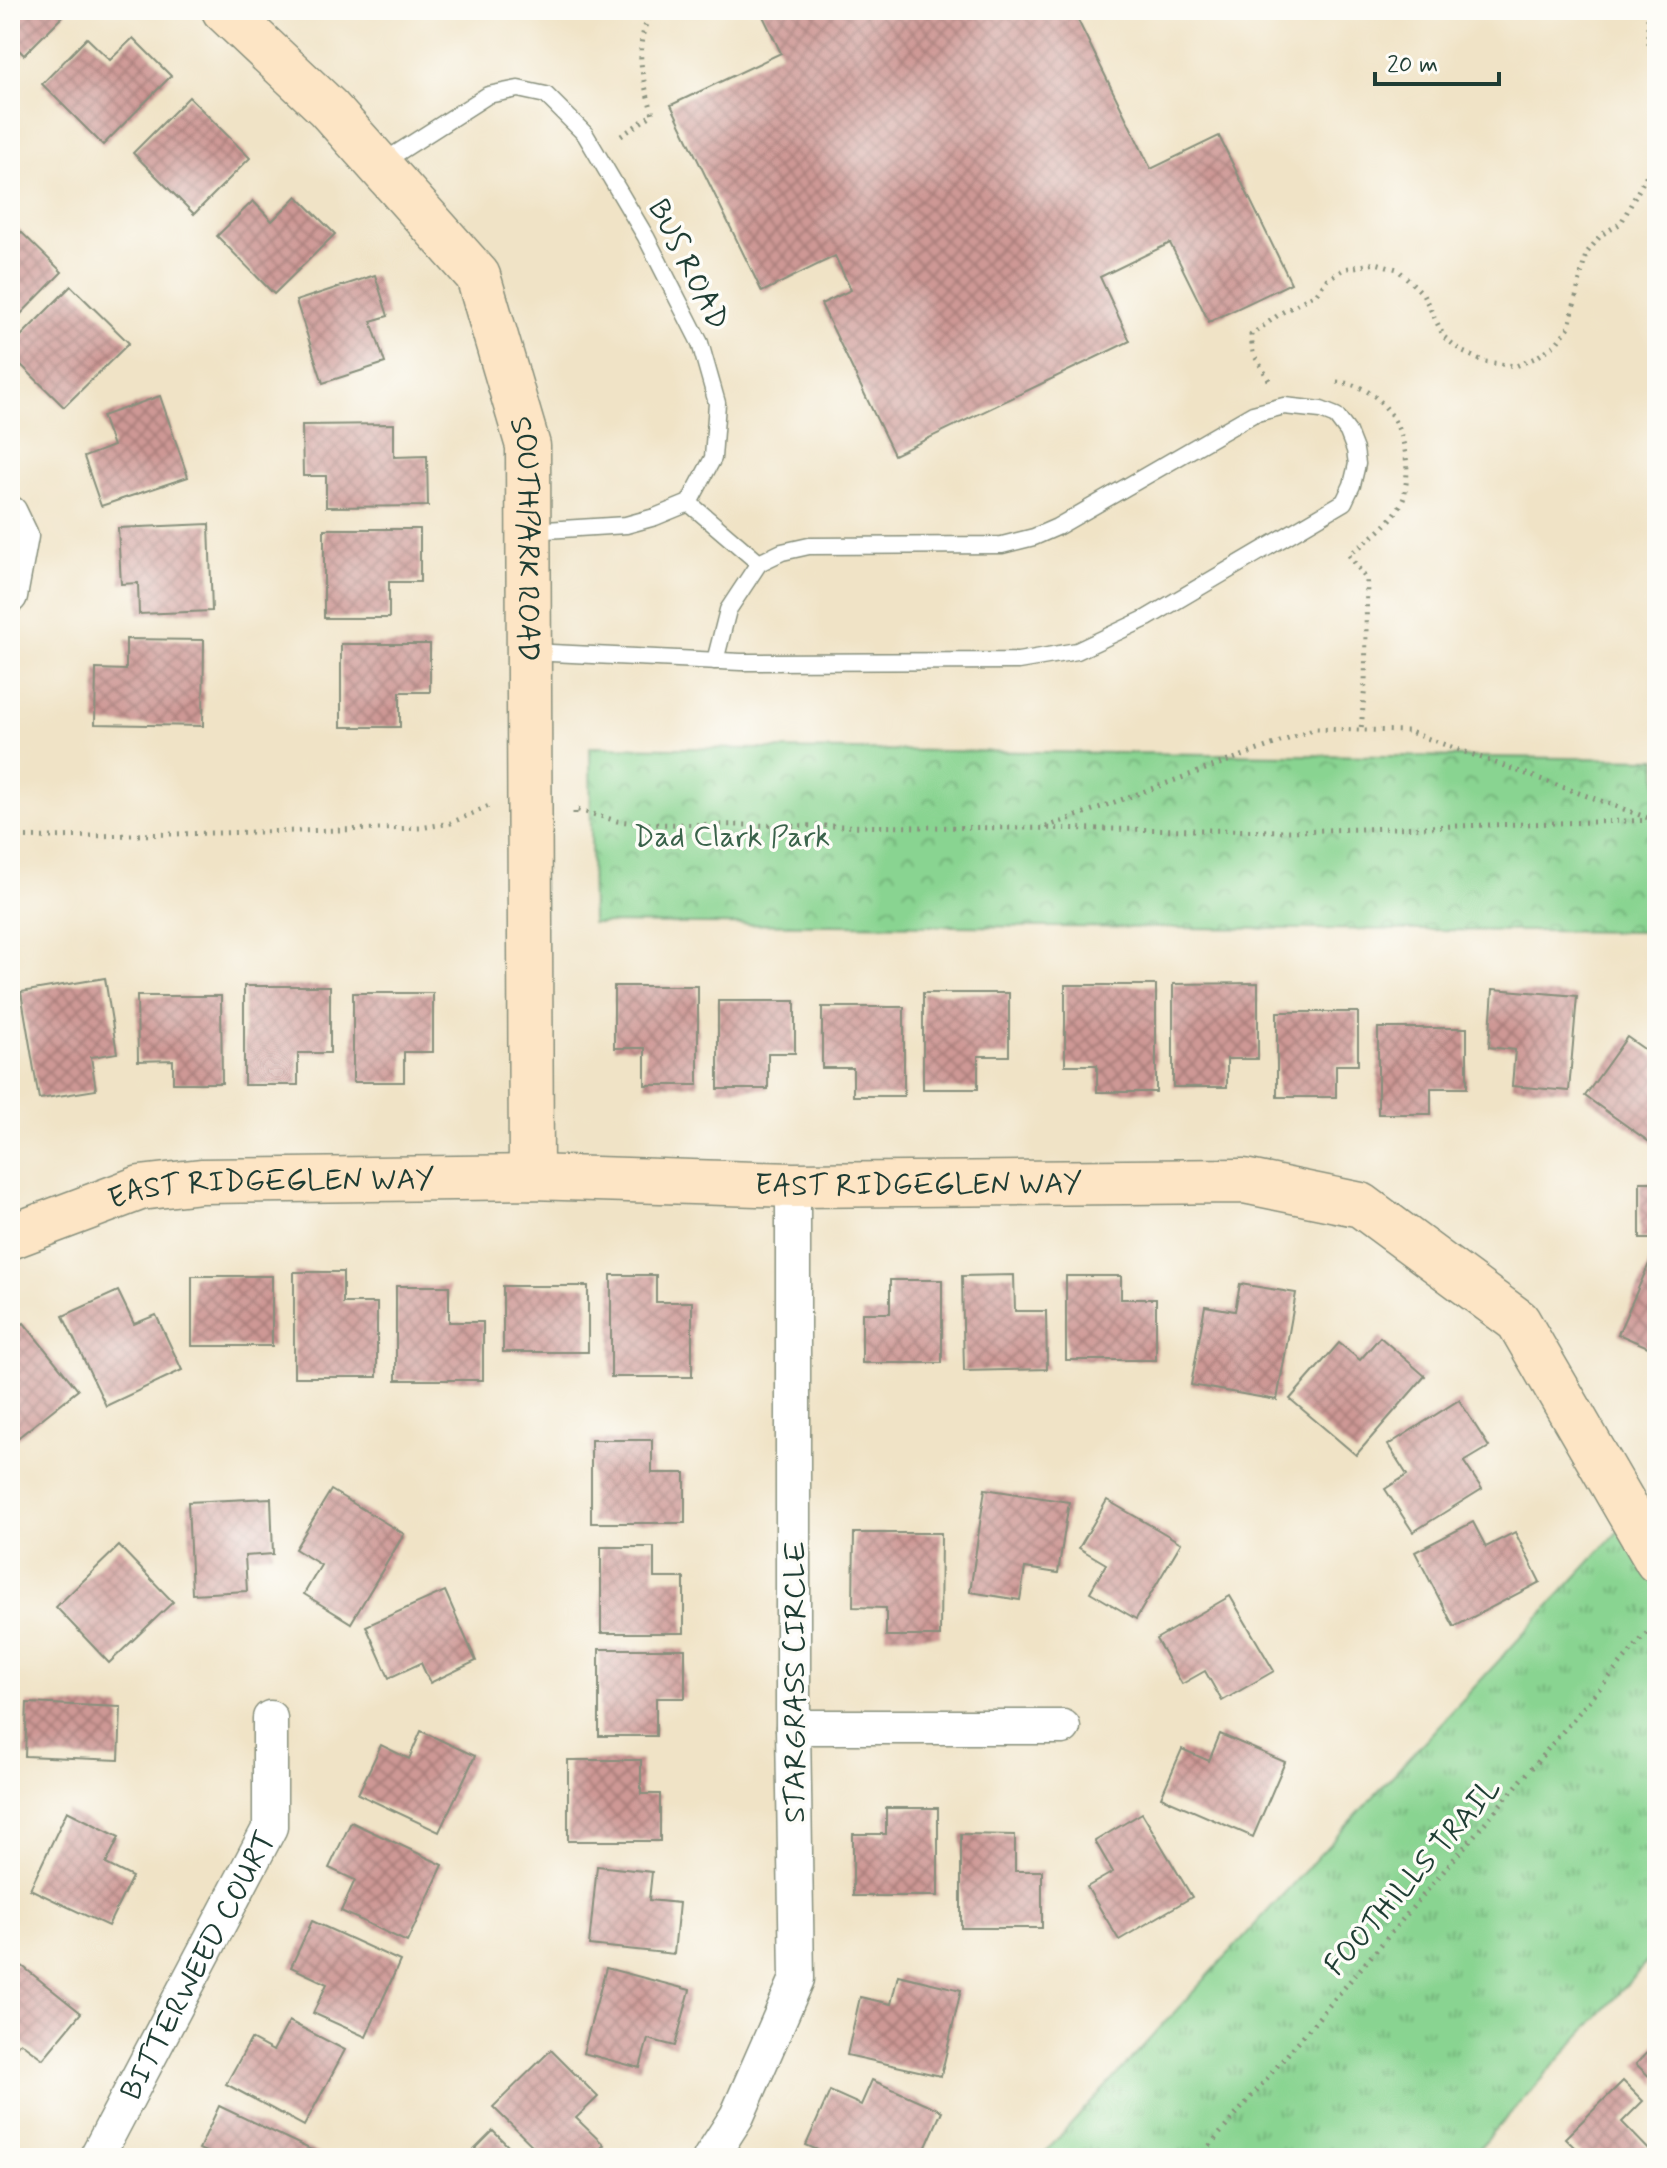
<svg xmlns="http://www.w3.org/2000/svg" width="1667" height="2168" font-family="Mynerve,sans-serif">
<style>
.grass{fill:url(#grass-tufts);stroke:#548862;stroke-width:2}
.park{fill:url(#park-crowns);stroke:#548862;stroke-width:2}
.building{fill:url(#building-cross-hatch)}
.lines{fill:none;stroke-linecap:round;stroke-linejoin:round}
.lane-casing{stroke:#88907d;stroke-width:19}
.street-casing{stroke:#88907d;stroke-width:37}
.secondary-casing{stroke:#88907d;stroke-width:47}
.path{stroke:#88907d;stroke-width:5;stroke-dasharray:2 6;stroke-linecap:butt}
.lane{stroke:#fff;stroke-width:16}
.street{stroke:#fff;stroke-width:34}
.secondary{stroke:#fde5c5;stroke-width:44}
.labels{text-anchor:middle;stroke-width:7;stroke-linejoin:round;paint-order:stroke}
.street-label{font-size:30px;fill:#1f3d34;stroke:#fdfcf7}
.park-label{font-size:30px;fill:#3a634b;stroke:#fdfcf7}
</style>
<defs>
<pattern id="grass-tufts" width="24" height="20" patternUnits="userSpaceOnUse" patternTransform="scale(2)"><rect width="24" height="20" fill="#89d491"/><path d="M3 7l-1-3M5 7V3M7 7l1-3M15 17l-1-3M17 17v-4M19 17l1-3" fill="none" stroke="#6fad77"/></pattern>
<pattern id="park-crowns" width="20" height="18" patternUnits="userSpaceOnUse" patternTransform="scale(2)"><rect width="20" height="18" fill="#89d491"/><path d="M2 6a3 3 0 1 1 6 0M12 15a3 3 0 1 1 6 0" fill="none" stroke="#6fad77"/></pattern>
<pattern id="building-cross-hatch" width="8" height="8" patternUnits="userSpaceOnUse" patternTransform="scale(2)"><rect width="8" height="8" fill="#ce9895"/><path d="M0 0l8 8M0 8l8-8" fill="none" stroke="#a77d7a"/></pattern>
</defs>
<rect width="100%" height="100%" fill="#fdfcf7"/>
<filter id="ink" filterUnits="userSpaceOnUse"><feTurbulence type="fractalNoise" baseFrequency=".0125" numOctaves="2"/><feDisplacementMap in="SourceGraphic" scale="16" xChannelSelector="R" yChannelSelector="G"/><feConvolveMatrix kernelMatrix="1 2 1 2 8 2 1 2 1" color-interpolation-filters="sRGB"/></filter>
<filter id="wash" filterUnits="userSpaceOnUse"><feTurbulence type="fractalNoise" baseFrequency=".006" numOctaves="4" result="noise"/><feDisplacementMap in="SourceGraphic" scale="32" xChannelSelector="R" yChannelSelector="G"/><feGaussianBlur stdDeviation="1.8" result="paint"/><feColorMatrix in="noise" values="0 0 0 0 0 0 0 0 0 0 0 0 0 0 0 0 0 1.4 0 .05"/><feComposite in="paint" operator="in"/></filter>
<g filter="url(#wash)">
<rect width="100%" height="100%" fill="#f0e3c6"/>
<polygon class="grass" points="1657,1489 1657,1951 1470,2158 1040,2158"/>
<polygon class="park" points="590,747 1657,759 1657,932 592,923"/>
<g id="blocks">
<g class="building">
<polygon points="10,10 63,10 66,13 24,55 10,41"/>
<polygon points="760,10 1073,10 1151,169 1219,136 1291,283 1209,322 1170,243 1100,277 1130,341 894,455 821,304 851,290 835,256 762,292 671,105 781,53"/>
<polygon points="87,38 110,60 133,38 171,76 103,145 42,84"/>
<polygon points="189,97 250,158 194,214 133,153"/>
<polygon points="297,196 335,234 274,294 217,236 253,201 272,221"/>
<polygon points="10,221 62,272 10,325"/>
<polygon points="375,275 388,316 371,321 385,363 323,383 296,301"/>
<polygon points="71,286 129,343 64,407 10,354 10,347"/>
<polygon points="160,396 188,477 101,506 84,457 113,446 102,416"/>
<polygon points="394,424 394,457 427,456 428,506 326,507 326,476 303,476 302,425"/>
<polygon points="209,524 212,611 139,614 138,583 121,584 118,528"/>
<polygon points="324,529 420,529 420,582 389,582 389,618 324,618"/>
<polygon points="126,639 204,640 203,726 95,724 96,669 126,670"/>
<polygon points="341,644 430,644 430,692 400,692 400,727 341,727"/>
<polygon points="105,978 117,1053 91,1057 96,1090 39,1099 21,992"/>
<polygon points="1258,983 1258,1059 1227,1059 1227,1087 1173,1087 1173,984"/>
<polygon points="1065,985 1156,985 1156,1092 1097,1092 1097,1065 1065,1065"/>
<polygon points="244,986 330,986 330,1053 298,1053 298,1085 244,1085"/>
<polygon points="614,986 698,986 698,1085 645,1085 645,1048 614,1048"/>
<polygon points="1493,989 1577,996 1569,1091 1512,1086 1515,1050 1489,1047"/>
<polygon points="353,993 433,993 433,1052 404,1052 404,1082 353,1082"/>
<polygon points="923,993 1009,993 1009,1056 978,1056 978,1089 923,1089"/>
<polygon points="137,996 221,996 222,1083 173,1083 173,1060 138,1061"/>
<polygon points="718,1001 795,1001 795,1053 768,1053 768,1089 718,1089"/>
<polygon points="822,1007 904,1007 904,1096 853,1096 853,1068 822,1068"/>
<polygon points="1277,1012 1358,1012 1358,1065 1336,1065 1336,1097 1277,1097"/>
<polygon points="1378,1028 1467,1028 1467,1088 1431,1088 1431,1114 1378,1114"/>
<polygon points="1627,1037 1657,1058 1657,1143 1655,1146 1585,1096"/>
<rect x="1640" y="1182" width="17" height="57"/>
<polygon points="1652,1257 1657,1260 1657,1351 1618,1334"/>
<polygon points="294,1272 343,1272 343,1303 377,1303 377,1377 294,1377"/>
<polygon points="611,1275 656,1275 656,1302 692,1302 692,1377 611,1377"/>
<polygon points="1014,1275 1015,1311 1046,1311 1047,1369 964,1371 962,1276"/>
<rect x="192" y="1276" width="80" height="70"/>
<polygon points="1066,1276 1121,1276 1121,1299 1156,1299 1156,1360 1066,1360"/>
<polygon points="890,1280 942,1280 942,1363 862,1363 862,1313 890,1313"/>
<polygon points="1240,1284 1296,1293 1277,1400 1191,1385 1205,1306 1235,1311"/>
<polygon points="396,1286 449,1286 449,1322 483,1322 483,1380 396,1380"/>
<rect x="503" y="1286" width="85" height="66"/>
<polygon points="118,1291 134,1324 156,1315 182,1370 106,1406 63,1316"/>
<polygon points="24,1323 78,1390 10,1444 10,1334"/>
<polygon points="1380,1337 1425,1376 1356,1455 1290,1399 1339,1343 1360,1360"/>
<polygon points="1459,1400 1489,1447 1464,1462 1482,1489 1413,1532 1385,1489 1407,1475 1388,1445"/>
<polygon points="591,1440 652,1440 652,1473 685,1473 685,1523 591,1523"/>
<polygon points="985,1489 1069,1502 1058,1573 1025,1568 1020,1600 970,1592"/>
<polygon points="331,1490 404,1534 351,1623 304,1594 321,1565 295,1549"/>
<polygon points="271,1498 273,1554 245,1556 247,1591 192,1594 188,1502"/>
<polygon points="1107,1500 1181,1543 1136,1619 1090,1592 1106,1564 1079,1548"/>
<polygon points="1473,1522 1486,1547 1515,1532 1540,1582 1454,1627 1415,1552"/>
<polygon points="854,1533 941,1533 940,1636 886,1636 886,1608 853,1607"/>
<polygon points="119,1546 173,1602 109,1663 56,1607"/>
<polygon points="601,1547 654,1547 654,1578 684,1578 684,1633 601,1633"/>
<polygon points="445,1591 476,1661 430,1683 421,1663 389,1678 366,1626"/>
<polygon points="1230,1596 1274,1671 1222,1701 1205,1671 1182,1684 1156,1639"/>
<polygon points="599,1649 685,1649 685,1698 656,1698 656,1736 599,1736"/>
<polygon points="27,1703 121,1707 119,1760 25,1756"/>
<polygon points="421,1731 475,1756 439,1832 358,1794 381,1745 409,1759"/>
<polygon points="1220,1734 1285,1762 1253,1837 1161,1797 1182,1749 1209,1761"/>
<polygon points="568,1760 641,1760 641,1794 660,1794 660,1841 568,1841"/>
<polygon points="886,1808 938,1808 938,1896 853,1896 853,1834 886,1834"/>
<polygon points="67,1811 119,1837 106,1864 132,1877 108,1926 30,1889"/>
<polygon points="1142,1813 1192,1897 1119,1940 1087,1887 1113,1872 1095,1841"/>
<polygon points="351,1822 443,1865 407,1942 341,1911 355,1880 329,1868"/>
<polygon points="961,1834 1015,1835 1015,1871 1042,1871 1042,1928 961,1928"/>
<polygon points="597,1866 652,1872 649,1900 679,1903 674,1954 589,1945"/>
<polygon points="312,1921 400,1961 366,2037 313,2013 327,1984 291,1967"/>
<polygon points="16,1961 81,2013 43,2059 20,2042 10,2054 10,1968"/>
<polygon points="606,1968 690,1990 675,2046 648,2039 640,2068 583,2053"/>
<polygon points="898,1975 961,1990 941,2076 847,2055 860,1997 891,2004"/>
<polygon points="289,2021 345,2050 304,2126 226,2084 251,2039 273,2051"/>
<polygon points="1657,2042 1657,2084 1636,2064"/>
<polygon points="551,2050 598,2097 576,2118 604,2145 591,2158 545,2158 493,2107"/>
<polygon points="872,2080 942,2111 921,2158 836,2158 806,2145 830,2091 861,2105"/>
<polygon points="1623,2081 1643,2101 1622,2122 1657,2158 1585,2158 1565,2138"/>
<polygon points="219,2106 320,2154 318,2158 219,2158 199,2149"/>
<polygon points="493,2131 520,2158 466,2158"/>
</g>
</g>
</g>
<g filter="url(#ink)">
<use href="#blocks" fill-opacity="0" stroke="#88907d" stroke-width="2"/>
<g class="lines">
<defs>
<g id="lane">
<polyline points="380,164 488,95 518,89 546,95 585,134 646,237 700,343 717,403 713,458 689,503 655,517 626,525 530,531"/>
<polyline points="530,652 741,662 1018,661 1077,651 1147,618 1344,502 1352,485 1357,464 1355,450 1348,432 1336,416 1321,410 1284,406 1253,414 1057,527 1034,537 1002,545 809,546 782,552 759,563 689,503"/>
<polyline points="715,661 728,610 759,563"/>
</g>
<g id="street">
<polyline points="10,513 21,536 10,596"/>
<polyline points="793,1727 1063,1727"/>
<path id="s1" d="M96 2158 270 1827V1718"/>
<polyline points="710,2158 737,2116 797,1979 793,1727 793,1185"/>
</g>
<g id="secondary">
<path id="s2" d="M224 10 328 108 478 276 528 446 531 1177"/>
<path id="s3" d="M10 1237 140 1188 201 1181 531 1177 793 1185 1244 1181 1361 1205 1518 1321 1657 1561"/>
</g>
</defs>
<use href="#lane" class="lane-casing"/>
<use href="#street" class="street-casing"/>
<use href="#secondary" class="secondary-casing"/>
<g class="path">
<polyline points="1648,10 1648,45 1657,52"/>
<path d="M621 136 653 114C642 78 632 44 653 10"/>
<polyline points="1269,380 1253,353 1251,335 1281,313 1317,293 1327,279 1344,269 1376,263 1397,269 1410,281 1423,294 1444,337 1463,352 1485,362 1516,366 1537,357 1556,344 1569,327 1586,254 1601,235 1621,223 1651,167 1657,162"/>
<path d="M1337 382C1387 385 1412 439 1406 484 1405 490 1405 497 1402 502 1391 525 1368 540 1349 555L1367 580 1365 684 1361 730"/>
<polyline points="575,814 575,809 617,821 650,824 1292,831 1657,820"/>
<polyline points="1046,827 1316,729 1407,731 1651,819"/>
<polyline points="10,838 420,828 451,823 489,806"/>
<polyline points="1199,2158 1657,1621"/>
</g>
<use href="#lane" class="lane"/>
<use href="#street" class="street"/>
<use href="#secondary" class="secondary"/>
</g>
</g>
<g class="labels">
<g class="street-label">
<text transform="translate(689 264) rotate(63)" y="10">BUS ROAD</text>
<text dy="10" stroke="none"><textPath href="#s2" startOffset="638">SOUTHPARK ROAD</textPath></text>
<text dy="10" stroke="none"><textPath href="#s3" startOffset="918">EAST RIDGEGLEN WAY</textPath></text>
<text dy="10" stroke="none"><textPath href="#s3" startOffset="270">EAST RIDGEGLEN WAY</textPath></text>
<text transform="translate(794 1682) rotate(-90)" y="10">STARGRASS CIRCLE</text>
<text transform="translate(1412 1876) rotate(-49)" y="10">FOOTHILLS TRAIL</text>
<text dy="10" stroke="none"><textPath href="#s1" startOffset="218">BITTERWEED COURT</textPath></text>
</g>
<g class="park-label">
<text x="732" y="846">Dad Clark Park</text>
</g>
</g>
<rect width="1667" height="2168" fill="none" stroke="#fdfcf7" stroke-width="40"/>
<path d="M1375 72v12h124v-12" fill="none" stroke="#1f3d34" stroke-width="4"/>
<text x="1387" y="72" font-size="24" fill="#1f3d34" stroke="#fdfcf7" stroke-width="6" paint-order="stroke">20 m</text>
</svg>
